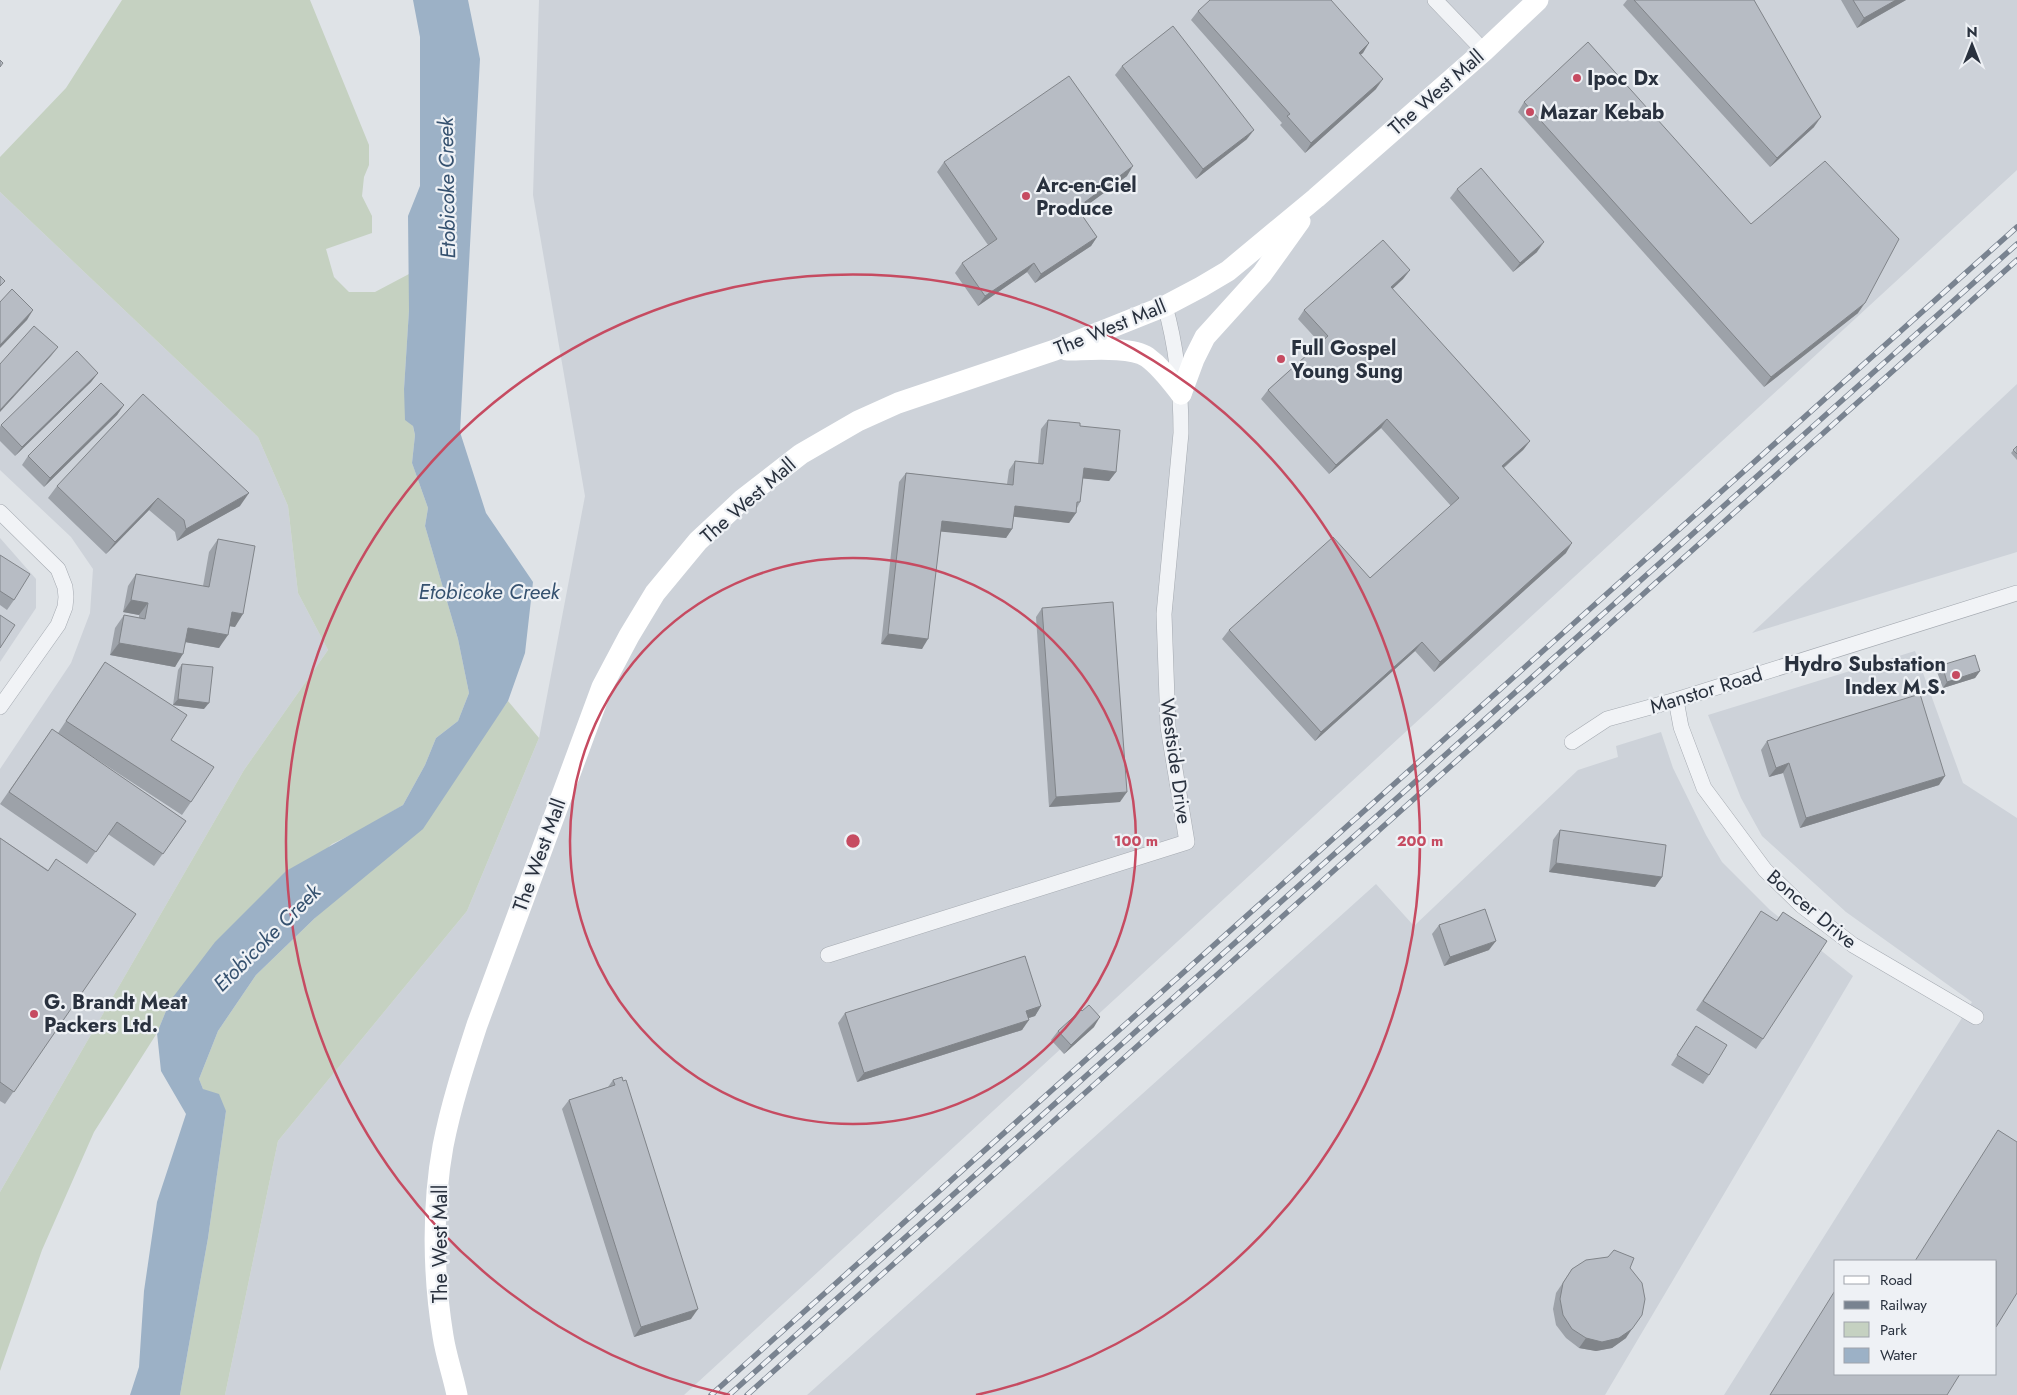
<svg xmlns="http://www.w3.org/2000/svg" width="2017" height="1395" font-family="Jost,sans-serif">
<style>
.built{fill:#cdd2d9;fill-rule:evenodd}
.green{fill:#c5d1c1}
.water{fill:#9cb1c6}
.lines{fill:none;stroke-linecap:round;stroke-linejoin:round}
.minor-casing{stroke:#a5aab1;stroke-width:16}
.minor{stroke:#f1f3f6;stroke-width:15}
.secondary{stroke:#fff;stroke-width:21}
.rail-casing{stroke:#798390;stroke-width:5.5}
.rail{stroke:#eef1f5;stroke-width:4;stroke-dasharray:11;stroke-linecap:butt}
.wall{fill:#9da2a9}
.shaded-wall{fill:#808489}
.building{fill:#b7bcc4;stroke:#808489}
.ring{fill:none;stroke:#c64b61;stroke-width:2.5}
.poi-dot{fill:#c64b61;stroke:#eef1f5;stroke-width:2}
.labels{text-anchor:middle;stroke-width:4.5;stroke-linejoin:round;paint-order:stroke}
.poi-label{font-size:20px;font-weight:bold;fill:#29313e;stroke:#eef1f5;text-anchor:start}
.street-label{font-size:20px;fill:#29313e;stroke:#eef1f5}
.water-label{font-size:21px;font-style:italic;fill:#35516f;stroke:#eef1f5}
.centre{fill:#c64b61;stroke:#eef1f5;stroke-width:2.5}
.ring-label{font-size:15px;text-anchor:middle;font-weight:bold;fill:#c64b61;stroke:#eef1f5;stroke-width:4.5;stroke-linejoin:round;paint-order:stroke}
</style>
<rect width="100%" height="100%" fill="#dfe3e7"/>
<g class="built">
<polygon points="539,0 2017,0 2017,170 684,1395 225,1395 278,1141 467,911 539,738 585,496 533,195"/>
<polygon points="0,192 258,437 288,506 298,593 328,650 244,770 0,1192 0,769 71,663 90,613 93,569 71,537 0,470"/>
<polygon points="2017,384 2017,552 1752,633"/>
<polygon points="0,538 36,579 36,608 0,662"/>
<path d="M1915 651 1963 783 2017 818V1395H1724L1972 1002 1846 912 1762 836 1741 798 1708 715ZM1836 1261H1996V1374H1836Z"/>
<polygon points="1661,732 1673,768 1706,835 1722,862 1770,910 1853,976 1605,1395 807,1395 1376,884 1414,926 1578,770 1618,757 1616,746"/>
</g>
<g class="green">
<polygon points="122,0 310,0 369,145 369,165 364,177 362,196 372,216 372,233 326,249 334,277 349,292 375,292 409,274 409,310 404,389 415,435 412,463 428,508 425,526 458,639 469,693 458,721 436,738 425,765 403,805 363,829 332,844 170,1001 157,1033 94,1132 42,1250 0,1371 0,1192 244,770 328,650 298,593 288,506 258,437 0,192 0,157 66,88"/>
<polygon points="508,701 539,738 467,911 278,1141 225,1395 180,1395 208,1238 226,1111 203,1089 199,1079 218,1031 256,975 315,918 475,748"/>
</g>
<polygon class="water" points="413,0 468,0 480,59 460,432 486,513 533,582 525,653 508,701 423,829 315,918 256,975 218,1031 199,1079 203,1089 219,1094 226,1111 208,1238 180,1395 130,1395 139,1367 144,1291 157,1202 186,1114 161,1071 157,1033 170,1001 215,942 286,871 403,805 425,765 436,738 458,721 469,693 458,639 425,526 428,508 412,463 415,435 413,426 405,420 404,389 409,310 408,216 420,186 420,37"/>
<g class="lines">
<defs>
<g id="minor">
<polyline points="1435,0 1484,51"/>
<polyline points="0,512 58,569 65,587 66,597 65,607 58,625 0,707"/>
<polyline points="1676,700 1681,727 1704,788 1765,870 1802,906 1853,945 1976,1017"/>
<polyline points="1572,742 1607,719 1676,700 2017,593"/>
<path d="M828 955 1187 842 1168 727 1164 614 1181 433C1181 389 1177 348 1165 306"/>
</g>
</defs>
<use href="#minor" class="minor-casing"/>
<use href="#minor" class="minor"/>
<g class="secondary">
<path d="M1067 350C1087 350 1131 346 1147 357 1161 367 1171 381 1181 394"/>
<polyline points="1181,394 1194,359 1205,337 1262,274 1300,221"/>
<path d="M457 1395C453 1375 446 1356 443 1336 433 1275 432 1207 443 1146 451 1105 464 1065 477 1025L602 687 629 636 655 593 698 541 743 499 801 454 858 421 898 403 1055 350 1165 306 1201 287 1228 271 1316 198 1484 51 1538 0"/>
</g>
<defs>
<g id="rail">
<polyline points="711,1395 2017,227"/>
<polyline points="729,1395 2017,244"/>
<polyline points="747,1395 2017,260"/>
</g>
</defs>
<use href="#rail" class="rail-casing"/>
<use href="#rail" class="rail"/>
</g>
<g class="wall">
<polygon points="1627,0 1754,0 1814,127 1770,167 1623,5"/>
<polygon points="1841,0 1906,0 1857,28"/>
<polygon points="1198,11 1369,43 1360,55 1376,89 1305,153 1280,125 1282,123 1191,20"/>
<polygon points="1122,66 1247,139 1196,179 1115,75"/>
<polygon points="1524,102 1751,224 1858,313 1764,387 1518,112"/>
<polygon points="944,162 1127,176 1079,211 1097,237 1091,246 1035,283 1027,272 978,306 955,273 962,263 988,245 937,172"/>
<polygon points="1457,189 1537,252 1513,272 1450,198"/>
<polygon points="1410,270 1403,279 1392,289 1530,441 1523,450 1504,468 1566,553 1434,672 1415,651 1315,741 1222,639 1229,630 1370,578 1451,506 1381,428 1329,474 1261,399 1268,390 1320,343 1298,319 1304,310"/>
<polygon points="98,373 91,382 15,456 0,441 0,427 1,425"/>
<polygon points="124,405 117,415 44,487 22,465 28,456"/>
<polygon points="1048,420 1080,426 1116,472 1109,481 1083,478 1080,502 1077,508 1076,513 1069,523 1014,516 1012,529 1006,538 941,531 922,649 881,644 899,482 906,473 1007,484 1009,470 1015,461 1038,463 1041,429"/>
<polygon points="2017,446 2017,460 2011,453"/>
<polygon points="57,486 240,506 177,541 175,532 149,510 106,554 48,498"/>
<polygon points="218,539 235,627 229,626 219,648 186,642 175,667 110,655 115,628 124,615 139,618 139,615 123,612 128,586 136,574 203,586 209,552"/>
<polygon points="0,555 14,600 7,610 0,605"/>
<polygon points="1042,608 1120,802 1049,807 1036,617"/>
<polygon points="105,662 171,740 191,802 182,815 78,747 186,821 154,866 108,834 87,864 0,804 52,729 58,733"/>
<polygon points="182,664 204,709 173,705 178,670"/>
<polygon points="1942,665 1980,671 1975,678 1943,688 1937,672"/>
<polygon points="1767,741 1939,785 1800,828 1783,773 1769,777 1761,750"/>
<polygon points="1560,830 1662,877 1655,887 1549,872 1553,840"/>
<polygon points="0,838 48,870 136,914 5,1104 0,1101"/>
<polygon points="1783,912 1763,1039 1756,1049 1696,1010 1755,921 1776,921"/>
<polygon points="1439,925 1489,950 1444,966 1432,934"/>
<polygon points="1041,1006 1035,1016 1028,1018 1022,1030 857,1082 838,1023 845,1013"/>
<polygon points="1696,1026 1709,1075 1703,1084 1671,1065"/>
<polygon points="1094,1027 1064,1054 1051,1040 1058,1031"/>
<polygon points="613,1080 623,1081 691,1319 634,1337 562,1109 569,1100 608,1087"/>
<polygon points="1630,1268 1626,1338 1612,1348 1596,1351 1579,1348 1566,1338 1556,1325 1553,1309 1556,1293 1572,1269"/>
</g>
<g class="shaded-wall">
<polygon points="1896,0 1906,0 1857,28 1864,18"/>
<polygon points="1369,43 1363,53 1352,62 1359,53"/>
<polygon points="1383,79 1376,89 1305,153 1311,143"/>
<polygon points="1821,117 1814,127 1770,167 1777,158"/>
<polygon points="1254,130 1247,139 1196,179 1203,169"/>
<polygon points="1133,166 1127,176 1071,217 1077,208"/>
<polygon points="1097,237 1091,246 1035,283 1041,274"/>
<polygon points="1544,242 1537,252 1513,272 1520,263"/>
<polygon points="1034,263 1027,272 978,306 985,296"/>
<polygon points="1410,270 1403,279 1384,297 1391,287"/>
<polygon points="1865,303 1858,313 1764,387 1771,377"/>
<polygon points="33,310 27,320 0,348 0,345"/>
<polygon points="58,347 51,356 0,412 0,410"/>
<polygon points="98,373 91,382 15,456 22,447"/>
<polygon points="124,405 117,415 44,487 50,478"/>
<polygon points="1387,419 1381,428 1329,474 1336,465"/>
<polygon points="1530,441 1523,450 1495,475 1502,466"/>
<polygon points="1084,468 1116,472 1109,481 1078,478"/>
<polygon points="249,493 240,506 177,541 186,529"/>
<polygon points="158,498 149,510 106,554 115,542"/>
<polygon points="1015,506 1076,513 1069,523 1008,516"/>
<polygon points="942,521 1012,529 1006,538 935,531"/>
<polygon points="1572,543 1566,553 1434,672 1440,662"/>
<polygon points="131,600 148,603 139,615 123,612"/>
<polygon points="232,612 243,614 235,627 223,625"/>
<polygon points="188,628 228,635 219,648 179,641"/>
<polygon points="888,634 928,639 922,649 881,644"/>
<polygon points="1422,642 1415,651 1315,741 1321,732"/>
<polygon points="119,643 183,654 175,667 110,655"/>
<polygon points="1980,671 1975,678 1943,688 1947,682"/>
<polygon points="178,699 209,703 204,709 173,705"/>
<polygon points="1789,763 1783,773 1769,777 1776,768"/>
<polygon points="1945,776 1939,785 1800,828 1806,818"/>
<polygon points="1127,792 1120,802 1049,807 1056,797"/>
<polygon points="1556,863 1662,877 1655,887 1549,872"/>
<polygon points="1496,941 1489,950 1444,966 1450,957"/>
<polygon points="1041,1006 1035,1016 1020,1021 1026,1011"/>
<polygon points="1100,1017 1094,1027 1064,1054 1071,1045"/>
<polygon points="1029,1020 1022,1030 857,1082 864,1073"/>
<polygon points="698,1309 691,1319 634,1337 641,1327"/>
<polygon points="1632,1329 1626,1338 1612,1348 1596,1351 1579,1348 1586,1338"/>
</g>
<g class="building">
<polygon points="1210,0 1331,0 1369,43 1359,53 1383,79 1311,143 1287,116 1290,114 1198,11"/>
<polygon points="1634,0 1754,0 1821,117 1777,158"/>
<polygon points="1853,0 1896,0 1864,18"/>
<polygon points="1173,26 1254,130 1203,169 1122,66"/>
<polygon points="1588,42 1751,224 1825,161 1899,239 1865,303 1771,377 1524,102"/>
<polygon points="0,60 3,63 0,67"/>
<polygon points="1069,76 1133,166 1077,208 1097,237 1041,274 1034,263 985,296 962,263 997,239 944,162"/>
<polygon points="1481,168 1544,242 1520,263 1457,189"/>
<polygon points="1383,240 1410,270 1391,287 1530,441 1502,466 1572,543 1440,662 1422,642 1321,732 1229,630 1333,537 1370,578 1459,498 1387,419 1336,465 1268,390 1328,336 1304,310"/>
<polygon points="0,276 5,281 0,286"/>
<polygon points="12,289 33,310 0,345 0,302"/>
<polygon points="34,326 58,347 0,410 0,364"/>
<polygon points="77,351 98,373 22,447 1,425"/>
<polygon points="101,383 124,405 50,478 28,456"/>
<polygon points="143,394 249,493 186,529 184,520 158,498 115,542 57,486"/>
<polygon points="1048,420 1080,423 1080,426 1120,430 1116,472 1084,468 1080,502 1077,502 1076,513 1015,506 1012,529 942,521 928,639 888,634 906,473 1013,485 1015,461 1043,464"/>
<polygon points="2017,446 2017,454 2013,450"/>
<polygon points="218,539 255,546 243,614 232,612 228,635 188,628 183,654 119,643 124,615 145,619 148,603 131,600 136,574 209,587"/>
<polygon points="0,555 30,574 14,600 0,591"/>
<polygon points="1113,602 1127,792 1056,797 1042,608"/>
<polygon points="0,615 15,625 0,648"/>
<polygon points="1975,655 1980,671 1947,682 1942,665"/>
<polygon points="105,662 187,715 171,740 214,767 191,802 66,721"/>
<polygon points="182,664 213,667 209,703 178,699"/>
<polygon points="1920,694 1945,776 1806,818 1789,763 1776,768 1767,741"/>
<polygon points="52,729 186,821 163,854 117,822 96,852 9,792"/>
<polygon points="1560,830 1666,845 1662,877 1556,863"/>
<polygon points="0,838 48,871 56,859 136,914 14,1092 0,1082"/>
<polygon points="1485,909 1496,941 1450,957 1439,925"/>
<polygon points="1761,911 1777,921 1783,912 1827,941 1763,1039 1703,1001"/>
<polygon points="1025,956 1041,1006 1026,1011 1029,1020 864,1073 845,1013"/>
<polygon points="1089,1005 1100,1017 1071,1045 1058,1031 1081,1010 1082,1011"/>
<polygon points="1696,1026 1727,1045 1709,1075 1677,1055"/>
<polygon points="622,1077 623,1081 626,1080 698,1309 641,1327 569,1100 615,1085 613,1080"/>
<polygon points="1998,1130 2017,1142 2017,1293 1996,1327 1996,1261 1915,1261"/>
<polygon points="1614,1250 1634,1258 1630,1268 1642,1283 1645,1299 1642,1315 1632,1329 1619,1338 1602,1342 1586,1338 1572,1329 1563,1315 1560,1299 1563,1283 1572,1269 1586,1260 1608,1257"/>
<polygon points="1836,1289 1836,1374 1960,1374 1947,1395 1770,1395"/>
</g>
<g class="ring">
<circle cx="853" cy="841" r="283"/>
<path d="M730 1395A567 567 0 1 1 976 1395"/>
</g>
<g class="poi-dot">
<circle cx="1577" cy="78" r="5"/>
<circle cx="1530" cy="112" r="5"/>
<circle cx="1026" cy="196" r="5"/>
<circle cx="1281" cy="359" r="5"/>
<circle cx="1956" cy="675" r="5"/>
<circle cx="34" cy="1014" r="5"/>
</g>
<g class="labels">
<g class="poi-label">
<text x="1587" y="85">Ipoc Dx</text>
<text x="1540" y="119">Mazar Kebab</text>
<text x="1036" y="192">Arc-en-Ciel<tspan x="1036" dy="23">Produce</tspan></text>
<text x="1291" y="355">Full Gospel<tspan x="1291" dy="23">Young Sung</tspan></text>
<text x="1946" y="671" text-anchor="end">Hydro Substation<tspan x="1946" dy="23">Index M.S.</tspan></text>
<text x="44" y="1009">G. Brandt Meat<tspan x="44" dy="23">Packers Ltd.</tspan></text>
</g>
<g class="street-label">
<text transform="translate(1436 92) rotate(-41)" y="7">The West Mall</text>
<text transform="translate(1110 327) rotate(-22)" y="7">The West Mall</text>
<text transform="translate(748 500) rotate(-41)" y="7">The West Mall</text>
<text transform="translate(1706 690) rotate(-17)" y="7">Manstor Road</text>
<text transform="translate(1176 761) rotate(82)" y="7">Westside Drive</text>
<text transform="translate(539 855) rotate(-70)" y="7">The West Mall</text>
<text transform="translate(1812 909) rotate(40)" y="7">Boncer Drive</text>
<text transform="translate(440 1244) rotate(-90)" y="7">The West Mall</text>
</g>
<g class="water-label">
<text transform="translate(447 188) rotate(-91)" y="7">Etobicoke Creek</text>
<text x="489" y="599">Etobicoke Creek</text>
<text transform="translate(267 938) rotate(-45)" y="7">Etobicoke Creek</text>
</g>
</g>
<circle cx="853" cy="841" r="8" class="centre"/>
<g class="ring-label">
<text x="1136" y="846">100 m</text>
<text x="1420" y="846">200 m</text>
</g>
<rect x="1834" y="1260" width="162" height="115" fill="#eef1f5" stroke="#9fa4ac"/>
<rect x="1844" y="1276" width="25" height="8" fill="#ffffff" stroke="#9fa4ac"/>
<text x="1880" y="1285" font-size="15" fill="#29313e">Road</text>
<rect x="1844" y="1301" width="25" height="8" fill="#798390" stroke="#9fa4ac"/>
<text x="1880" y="1310" font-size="15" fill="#29313e">Railway</text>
<rect x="1844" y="1322" width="25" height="15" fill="#c5d1c1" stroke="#9fa4ac"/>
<text x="1880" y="1335" font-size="15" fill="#29313e">Park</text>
<rect x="1844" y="1348" width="25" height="15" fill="#9cb1c6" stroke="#9fa4ac"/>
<text x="1880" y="1360" font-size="15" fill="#29313e">Water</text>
<g transform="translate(1972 45)" stroke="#eef1f5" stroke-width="4" paint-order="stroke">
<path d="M0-4L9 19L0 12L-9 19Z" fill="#29313e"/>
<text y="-8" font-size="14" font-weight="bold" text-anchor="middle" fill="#29313e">N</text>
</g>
</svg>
